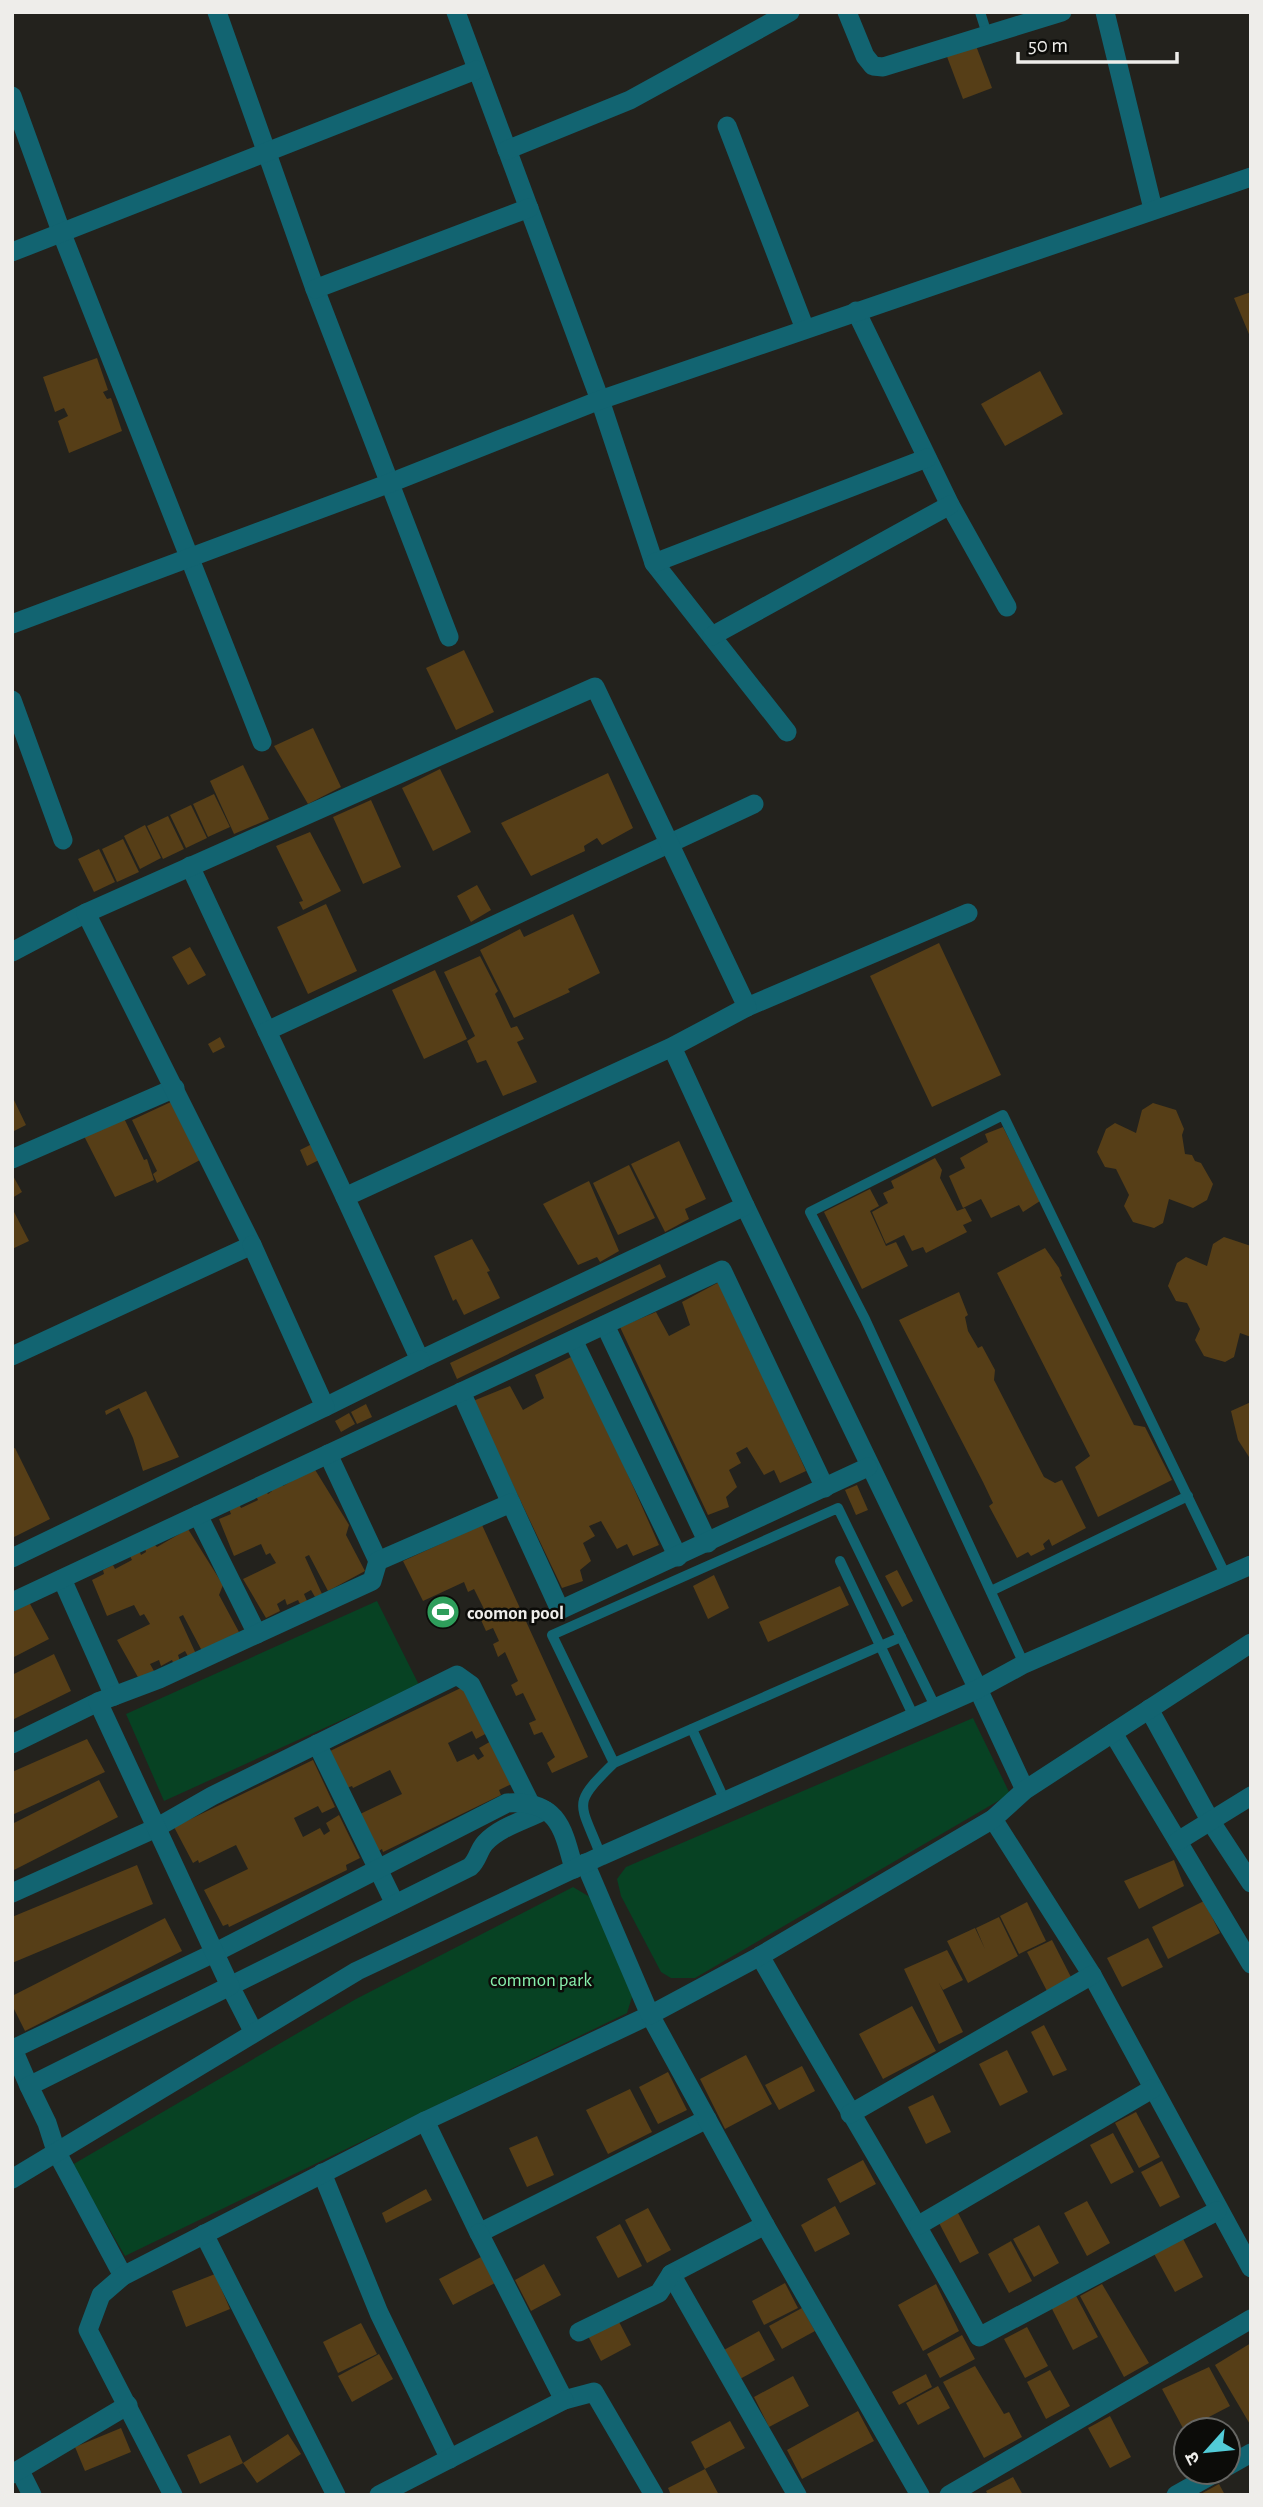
<svg xmlns="http://www.w3.org/2000/svg" width="1263" height="2507" font-family="'Alegreya Sans','Noto Sans Devanagari',sans-serif">
<style>
.green{fill:#074223}
.building{fill:#563e17}
.lines{fill:none;stroke-linecap:round;stroke-linejoin:round}
.service{stroke:#126471;stroke-width:10}
.minor{stroke:#126471;stroke-width:19}
.tertiary{stroke:#126471;stroke-width:19}
.labels{text-anchor:middle;stroke-width:5;stroke-linejoin:round;paint-order:stroke}
.poi-label{font-size:19px;font-weight:bold;fill:#eeedea;stroke:#0c0c09;text-anchor:start}
.park-label{font-size:19px;fill:#88f1ad;stroke:#0c0c09}
</style>
<rect width="100%" height="100%" fill="#23221d"/>
<g class="green">
<polygon points="377,1601 419,1685 164,1801 126,1714"/>
<polygon points="973,1718 1010,1794 695,1978 671,1978 661,1972 621,1896 617,1879 626,1867"/>
<polygon points="573,1887 590,1897 633,1994 627,2013 125,2256 72,2165 356,1999"/>
</g>
<g class="building">
<polygon points="975,43 992,88 963,99 946,54"/>
<polygon points="1251,292 1251,339 1234,298"/>
<polygon points="97,358 108,390 103,392 107,399 111,398 122,431 69,453 58,421 68,416 64,408 55,412 43,377"/>
<polygon points="1040,371 1063,414 1005,446 981,404"/>
<polygon points="464,650 494,712 456,730 426,668"/>
<polygon points="313,728 341,787 308,804 274,746"/>
<polygon points="243,765 269,819 234,834 210,781"/>
<polygon points="440,769 471,832 433,851 402,788"/>
<polygon points="608,773 633,828 602,845 597,838 584,846 585,851 531,876 501,823"/>
<polygon points="214,794 230,827 208,837 193,804"/>
<polygon points="371,800 401,867 363,884 333,817"/>
<polygon points="191,805 207,838 186,848 170,815"/>
<polygon points="168,816 184,849 163,859 147,826"/>
<polygon points="145,825 161,858 140,869 124,836"/>
<polygon points="310,832 341,891 303,910 299,902 303,901 276,846"/>
<polygon points="123,839 139,872 117,882 102,849"/>
<polygon points="99,849 115,882 94,892 78,859"/>
<polygon points="477,885 491,910 471,922 457,896"/>
<polygon points="326,904 357,971 308,994 277,927"/>
<polygon points="573,914 600,973 568,989 570,992 514,1018 480,950 520,929 524,937"/>
<polygon points="939,943 1001,1075 932,1107 870,976"/>
<polygon points="190,947 206,975 188,985 172,957"/>
<polygon points="480,956 498,991 495,994 511,1028 517,1026 524,1039 517,1042 537,1082 503,1096 486,1060 477,1063 467,1041 475,1036 444,972"/>
<polygon points="435,970 467,1039 424,1059 392,990"/>
<polygon points="220,1037 225,1047 213,1053 208,1044"/>
<polygon points="12,1096 26,1125 12,1132"/>
<polygon points="173,1101 200,1160 157,1183 153,1174 157,1171 132,1120"/>
<polygon points="1153,1103 1176,1110 1184,1129 1182,1135 1185,1154 1192,1155 1195,1161 1201,1163 1213,1184 1207,1200 1193,1208 1169,1199 1163,1223 1154,1228 1133,1222 1124,1206 1129,1195 1116,1169 1105,1167 1097,1152 1106,1129 1115,1123 1136,1133 1142,1110"/>
<polygon points="122,1114 144,1160 147,1159 154,1180 115,1197 83,1134"/>
<polygon points="1003,1127 1040,1201 1023,1212 1019,1205 991,1218 981,1199 963,1208 949,1176 965,1168 960,1158 988,1142 985,1134"/>
<polygon points="679,1141 706,1199 685,1209 689,1219 665,1232 631,1164"/>
<polygon points="316,1142 323,1158 307,1166 300,1150"/>
<polygon points="935,1158 942,1170 940,1178 957,1211 965,1208 972,1221 963,1225 967,1232 926,1253 923,1247 912,1251 904,1235 886,1244 872,1212 888,1203 883,1193 894,1188 891,1181"/>
<polygon points="629,1165 655,1218 618,1235 593,1183"/>
<polygon points="12,1174 22,1192 12,1198"/>
<polygon points="589,1181 619,1251 600,1262 597,1257 578,1265 543,1204"/>
<polygon points="870,1189 879,1206 870,1211 886,1246 896,1242 908,1266 862,1289 824,1212"/>
<polygon points="12,1208 29,1241 12,1249"/>
<polygon points="1224,1237 1251,1246 1251,1337 1240,1333 1234,1357 1225,1362 1204,1356 1195,1340 1200,1329 1187,1303 1176,1301 1168,1286 1177,1263 1186,1257 1207,1266 1213,1244"/>
<polygon points="472,1239 490,1271 487,1272 500,1298 464,1315 456,1299 453,1301 434,1256"/>
<polygon points="1045,1248 1059,1268 1062,1276 1060,1277 1134,1425 1145,1427 1172,1480 1098,1517 1075,1467 1090,1456 997,1273"/>
<polygon points="660,1264 666,1277 457,1379 450,1363"/>
<polygon points="721,1281 806,1471 780,1483 774,1470 764,1475 747,1447 736,1453 741,1463 729,1470 737,1487 726,1497 729,1507 708,1515 620,1327 656,1312 669,1336 690,1325 682,1302"/>
<polygon points="959,1292 968,1315 965,1317 968,1331 978,1348 982,1346 995,1370 994,1380 1044,1477 1055,1483 1062,1480 1086,1528 1052,1546 1049,1539 1043,1544 1045,1549 1031,1556 1028,1552 1017,1558 989,1506 993,1503 983,1482 899,1320"/>
<polygon points="575,1355 659,1545 633,1556 627,1544 617,1549 601,1521 589,1526 595,1536 583,1543 591,1561 580,1570 583,1581 562,1588 473,1401 510,1386 523,1410 544,1398 535,1375"/>
<polygon points="146,1391 179,1457 143,1471 133,1438 119,1408 106,1415 105,1411"/>
<polygon points="1251,1402 1251,1460 1238,1440 1231,1411"/>
<polygon points="366,1404 372,1417 357,1424 351,1412"/>
<polygon points="349,1413 355,1424 341,1432 335,1421"/>
<polygon points="15,1448 50,1519 12,1538 12,1449"/>
<polygon points="314,1468 349,1525 346,1535 365,1571 328,1591 309,1555 305,1557 322,1594 315,1597 311,1590 304,1594 307,1601 300,1604 298,1600 287,1605 285,1599 277,1604 280,1611 266,1618 243,1579 276,1563 270,1553 266,1555 261,1544 234,1556 219,1519 231,1514 229,1509 239,1504 241,1508 258,1500 255,1494 265,1490 268,1494 272,1491 271,1487 280,1483 283,1486"/>
<polygon points="857,1485 868,1510 856,1515 845,1490"/>
<polygon points="482,1525 588,1757 552,1773 547,1763 555,1757 542,1732 534,1735 529,1723 536,1720 523,1693 516,1696 511,1685 518,1681 505,1652 498,1657 493,1644 499,1641 493,1628 486,1631 481,1620 488,1617 474,1589 468,1592 464,1582 423,1601 403,1561"/>
<polygon points="188,1529 223,1585 219,1595 239,1632 202,1651 183,1615 179,1617 196,1654 189,1658 185,1651 178,1655 180,1661 174,1665 172,1660 161,1666 159,1660 150,1664 154,1671 139,1679 117,1640 150,1624 144,1614 140,1616 134,1605 107,1616 92,1580 104,1574 103,1570 113,1565 115,1569 132,1560 129,1554 139,1550 141,1555 146,1552 145,1548 154,1544 157,1547"/>
<polygon points="897,1570 913,1601 902,1607 885,1576"/>
<polygon points="714,1575 729,1608 708,1619 693,1586"/>
<polygon points="840,1586 849,1605 768,1642 759,1622"/>
<polygon points="29,1602 49,1639 12,1658 12,1611"/>
<polygon points="54,1654 71,1691 12,1720 12,1675"/>
<polygon points="467,1685 489,1732 476,1739 472,1731 448,1743 457,1762 474,1754 478,1760 484,1756 479,1748 493,1740 514,1783 499,1790 501,1795 383,1852 382,1849 377,1852 358,1815 402,1794 390,1770 353,1788 352,1786 347,1788 328,1752"/>
<polygon points="87,1739 105,1772 12,1815 12,1772"/>
<polygon points="313,1760 335,1807 322,1813 318,1806 294,1818 303,1837 320,1828 324,1835 330,1831 326,1823 339,1815 360,1858 346,1865 347,1870 229,1927 228,1924 223,1926 204,1890 248,1869 236,1845 199,1863 198,1860 193,1863 174,1827"/>
<polygon points="99,1780 118,1817 12,1871 12,1824"/>
<polygon points="1174,1860 1184,1886 1139,1909 1124,1881"/>
<polygon points="137,1865 153,1904 12,1963 12,1917"/>
<polygon points="1204,1901 1220,1933 1168,1959 1152,1927"/>
<polygon points="1027,1902 1046,1941 1019,1954 1000,1916"/>
<polygon points="999,1917 1018,1956 968,1983 947,1941 975,1928 985,1949 976,1928"/>
<polygon points="165,1918 182,1951 25,2031 12,2005 12,1996"/>
<polygon points="1148,1938 1163,1967 1122,1987 1107,1958"/>
<polygon points="1052,1940 1074,1983 1049,1995 1027,1952"/>
<polygon points="947,1950 963,1980 943,1990 939,1983 963,2032 939,2044 904,1969"/>
<polygon points="912,2006 936,2051 883,2079 859,2034"/>
<polygon points="1044,2025 1067,2070 1053,2076 1031,2032"/>
<polygon points="1007,2050 1028,2092 1000,2106 979,2064"/>
<polygon points="746,2055 772,2104 725,2129 700,2079"/>
<polygon points="802,2066 815,2091 779,2110 765,2085"/>
<polygon points="668,2072 687,2110 658,2124 639,2087"/>
<polygon points="630,2089 652,2132 608,2154 586,2110"/>
<polygon points="933,2095 951,2132 926,2144 908,2107"/>
<polygon points="1136,2112 1160,2157 1139,2168 1115,2123"/>
<polygon points="1113,2133 1134,2172 1111,2184 1090,2145"/>
<polygon points="537,2136 554,2175 527,2187 509,2148"/>
<polygon points="863,2160 876,2184 840,2203 827,2179"/>
<polygon points="1162,2161 1180,2197 1160,2207 1141,2172"/>
<polygon points="426,2189 432,2200 386,2223 382,2213"/>
<polygon points="1087,2201 1110,2243 1087,2256 1064,2213"/>
<polygon points="835,2206 850,2234 815,2252 801,2225"/>
<polygon points="648,2208 671,2250 647,2263 625,2220"/>
<polygon points="957,2211 979,2253 960,2263 938,2221"/>
<polygon points="620,2224 642,2266 618,2278 596,2237"/>
<polygon points="1039,2225 1059,2263 1034,2277 1013,2239"/>
<polygon points="1181,2235 1203,2277 1175,2292 1152,2250"/>
<polygon points="1011,2241 1032,2281 1009,2293 988,2254"/>
<polygon points="481,2257 495,2283 453,2305 439,2279"/>
<polygon points="544,2264 561,2295 531,2311 515,2280"/>
<polygon points="215,2274 230,2309 186,2327 172,2291"/>
<polygon points="785,2283 798,2308 764,2325 752,2301"/>
<polygon points="936,2284 959,2331 923,2351 898,2305"/>
<polygon points="1102,2284 1149,2363 1124,2377 1080,2296"/>
<polygon points="1074,2292 1098,2337 1073,2350 1050,2305"/>
<polygon points="802,2308 815,2331 782,2349 769,2326"/>
<polygon points="617,2318 631,2345 601,2361 587,2334"/>
<polygon points="361,2323 377,2354 338,2373 323,2342"/>
<polygon points="1027,2327 1048,2366 1025,2378 1004,2339"/>
<polygon points="759,2331 775,2360 738,2380 722,2351"/>
<polygon points="962,2335 975,2359 940,2378 927,2354"/>
<polygon points="1251,2343 1251,2426 1215,2365"/>
<polygon points="379,2354 393,2379 352,2402 338,2376"/>
<polygon points="975,2366 1004,2414 1009,2412 1022,2437 984,2458 943,2382"/>
<polygon points="1209,2367 1230,2406 1184,2430 1162,2389"/>
<polygon points="1050,2370 1070,2406 1046,2419 1027,2382"/>
<polygon points="926,2374 932,2387 899,2405 892,2392"/>
<polygon points="793,2376 809,2406 769,2427 754,2397"/>
<polygon points="938,2386 950,2408 918,2425 906,2403"/>
<polygon points="858,2411 874,2441 802,2479 787,2450"/>
<polygon points="1110,2416 1131,2457 1110,2468 1088,2428"/>
<polygon points="730,2421 745,2448 705,2469 691,2442"/>
<polygon points="121,2428 131,2452 85,2471 75,2447"/>
<polygon points="288,2434 301,2454 257,2483 243,2463 200,2484 187,2455 230,2435 243,2463"/>
<polygon points="705,2469 719,2495 671,2495 668,2488"/>
<polygon points="1013,2477 1023,2495 988,2495 986,2491"/>
<polygon points="1219,2484 1225,2495 1199,2495"/>
</g>
<g class="lines">
<g class="service">
<polyline points="980,12 987,34"/>
<polyline points="840,1561 914,1717"/>
<polyline points="991,1591 1188,1496"/>
<polyline points="901,1637 936,1708"/>
<polyline points="1024,1664 865,1319 810,1212 1003,1115 1226,1576"/>
<polyline points="692,1729 725,1801"/>
<path d="M601 1856C580 1801 570 1806 614 1763L901 1637 838 1508 552 1635 614 1763"/>
</g>
<g class="minor">
<polyline points="217,12 315,289 449,637"/>
<polyline points="456,12 600,400 654,563 787,732"/>
<polyline points="847,12 865,56 873,66 883,67 1062,12"/>
<polyline points="1105,12 1153,209"/>
<polyline points="12,96 62,234 262,742"/>
<polyline points="727,126 805,329"/>
<polyline points="507,150 630,100 790,12"/>
<polyline points="12,252 476,70"/>
<polyline points="315,289 529,208"/>
<polyline points="856,311 950,505 1007,607"/>
<polyline points="654,563 927,458"/>
<polyline points="12,624 390,483 600,400 1251,177"/>
<polyline points="712,636 950,505"/>
<polyline points="12,700 63,840"/>
<polyline points="190,866 267,1031"/>
<polyline points="12,952 86,913"/>
<polyline points="747,1007 968,913"/>
<polyline points="12,1159 175,1088"/>
<polyline points="345,1197 267,1031 754,804"/>
<polyline points="745,1206 978,1689"/>
<polyline points="605,1325 708,1543"/>
<polyline points="573,1340 678,1557"/>
<polyline points="12,1356 252,1245 86,913 595,687 747,1007 672,1047 345,1197 420,1360 745,1206 672,1047"/>
<polyline points="461,1392 511,1503"/>
<polyline points="325,1407 420,1360"/>
<polyline points="328,1454 378,1561"/>
<polyline points="198,1515 257,1634"/>
<polyline points="12,1558 325,1407 252,1245"/>
<polyline points="62,1579 114,1696"/>
<polyline points="12,1602 722,1270 825,1488"/>
<polyline points="1149,1709 1211,1822 1251,1883"/>
<polyline points="1113,1733 1251,1964"/>
<polyline points="12,1744 98,1702"/>
<polyline points="317,1744 395,1904"/>
<polyline points="993,1819 1092,1975 1251,2268"/>
<polyline points="1178,1841 1251,1796"/>
<polyline points="12,1893 156,1828 212,1796 457,1675 471,1685 531,1805"/>
<path d="M760 1956C832 2084 910 2208 979 2337L1217 2211"/>
<path d="M253 2031 230 1986 470 1867C478 1860 478 1851 485 1843 499 1827 526 1820 545 1810"/>
<polyline points="12,2047 29,2086"/>
<path d="M13 2049 214 1953 507 1803C558 1800 563 1828 574 1869"/>
<polyline points="850,2114 1092,1975"/>
<polyline points="425,2121 479,2233 707,2119"/>
<polyline points="322,2173 379,2313 450,2459"/>
<polyline points="765,2225 671,2274 797,2495"/>
<polyline points="919,2225 1152,2089"/>
<polyline points="479,2233 564,2400 594,2392 654,2495"/>
<polyline points="204,2234 336,2495"/>
<polyline points="123,2276 56,2151 47,2123 29,2086 230,1986 98,1702 159,1679 372,1581 378,1561 511,1503 560,1610 868,1467"/>
<polyline points="579,2332 659,2293 671,2274"/>
<polyline points="1228,2466 1251,2453"/>
<polyline points="20,2471 32,2495"/>
<polyline points="12,2474 128,2405"/>
<polyline points="173,2495 88,2330 101,2295 123,2276 425,2121 650,2015 765,2225 920,2495"/>
<polyline points="379,2495 564,2400"/>
<polyline points="949,2495 1251,2319"/>
<polyline points="1176,2495 1217,2472"/>
</g>
<g class="tertiary">
<polyline points="978,1689 1025,1790"/>
<polyline points="585,1863 650,2015 760,1956 993,1819 1025,1790 1251,1643"/>
<polyline points="12,2179 357,1971 601,1856 978,1689 1024,1664 1251,1565"/>
</g>
</g>
<defs>
<symbol id="stadium-disc" viewBox="-11 -11 22 22"><circle r="9.5" fill="#2e9e5b" stroke="#0c0c09"/><path d="M0-5a6.5 5 0 1 0 0 10a6.5 5 0 1 0 0-10ZM-3.5-1.8h7v3.6h-7Z" fill="#fff"/></symbol>
</defs>
<g fill-rule="evenodd">
<use href="#stadium-disc" x="424" y="1593" width="38" height="38"/>
</g>
<g class="labels">
<g class="poi-label">
<text x="467" y="1619">coomon pool</text>
</g>
<g class="park-label">
<text x="541" y="1986">common park</text>
</g>
</g>
<rect width="1263" height="2507" fill="none" stroke="#eeedea" stroke-width="28"/>
<g transform="translate(1207 2451) rotate(243)"><circle r="33" fill="#0c0c09" stroke="#666663" stroke-width="2"/>
<path d="M0-5L12 26L0 18L-12 26Z" fill="#52cbd7"/>
<text y="-10" font-size="19" font-weight="bold" text-anchor="middle" fill="#eeedea">उ</text>
</g>
<path d="M1018 52v10h159v-10" fill="none" stroke="#eeedea" stroke-width="3.5"/>
<text x="1028" y="52" font-size="21" fill="#eeedea" stroke="#0c0c09" stroke-width="5" paint-order="stroke">50 m</text>
</svg>
